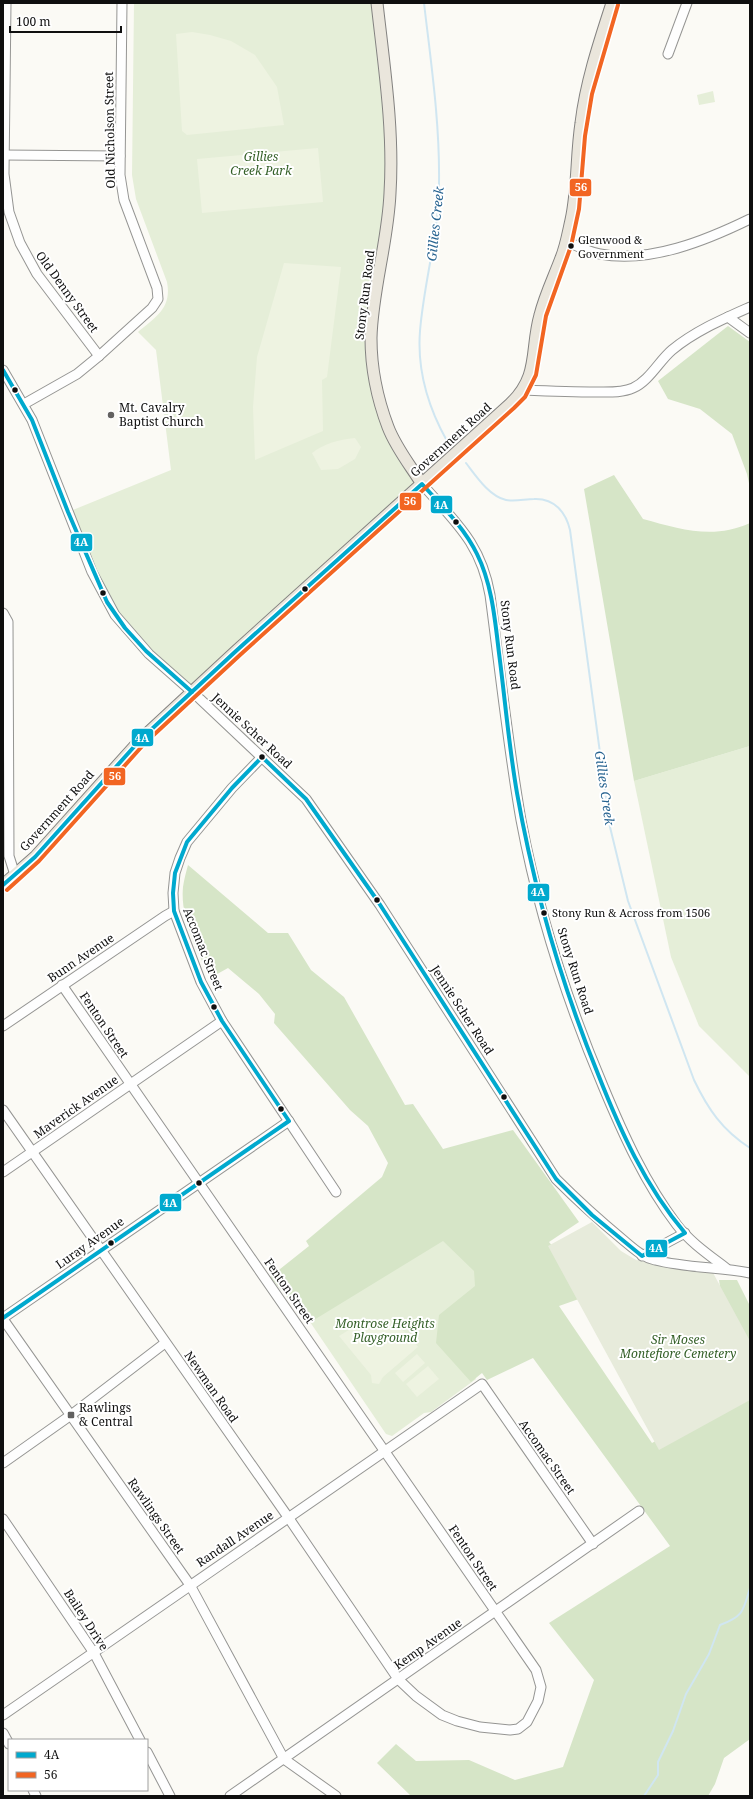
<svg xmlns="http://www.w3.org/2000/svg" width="753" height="1799" font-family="'Noto Serif',serif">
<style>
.green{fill:#e5eed8}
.forest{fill:#d6e5c7}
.cemetery{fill:#e7ebdb}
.pitch{fill:#eef3e1}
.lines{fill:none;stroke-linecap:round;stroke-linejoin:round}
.stream{stroke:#d0e6f1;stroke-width:2}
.minor-casing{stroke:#959593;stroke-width:11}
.major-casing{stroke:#838280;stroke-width:13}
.minor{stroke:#fefefe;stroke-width:9}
.major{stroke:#eae6dc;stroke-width:11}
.bus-1-casing{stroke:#fff;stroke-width:7}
.bus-2-casing{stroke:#fff;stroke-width:7}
.bus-1{stroke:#00a9ce;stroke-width:4}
.bus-2{stroke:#f26522;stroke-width:4}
.bus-dot{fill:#0f0f0f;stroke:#fff;stroke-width:1.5}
.poi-dot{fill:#626160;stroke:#fff;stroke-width:1.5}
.labels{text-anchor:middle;stroke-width:4;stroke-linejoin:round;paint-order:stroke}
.bus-label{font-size:11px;fill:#0f0f0f;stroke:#fff;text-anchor:start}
.street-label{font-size:12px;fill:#0f0f0f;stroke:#fff}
.park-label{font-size:12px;font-style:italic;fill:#335f27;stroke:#fff}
.poi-label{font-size:12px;fill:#0f0f0f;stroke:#fff;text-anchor:start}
.water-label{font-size:13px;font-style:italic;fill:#286491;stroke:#fff}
.line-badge{stroke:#fff;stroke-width:1.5}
.badge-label{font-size:11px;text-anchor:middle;font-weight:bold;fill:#fff}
</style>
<rect width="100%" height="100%" fill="#fbfaf5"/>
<g class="green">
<path d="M134 3H377L391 146 373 314 379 400 422 484 192 692 115 615 68 512 171 470 156 350 138 332C156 317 172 308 167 282L136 199 132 175Z"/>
<polygon points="713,91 715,102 699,105 697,95"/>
<polygon points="750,746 750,1077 699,1026 671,957 634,781"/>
<polygon points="448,1218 497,1290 442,1328 476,1379 431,1412 424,1413 392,1436 386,1434 306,1316"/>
</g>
<g class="forest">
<polygon points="728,326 750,342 750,488 747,474 732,434 700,409 668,399 658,381"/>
<path d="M614 475 643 519C680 529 713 540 750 523V746L634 781 584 489Z"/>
<path d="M188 865 268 933H288L311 970 344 997 405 1105 413 1104 443 1149 513 1130 579 1222 549 1242 578 1276 607 1289 559 1306 652 1443 695 1418 733 1378 719 1280H737L750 1306V1739L724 1758 715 1784 708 1796H411L377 1763 396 1744 416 1761 469 1760 515 1780 563 1767 594 1680 549 1623 670 1546 533 1358 487 1380 482 1373 471 1382 436 1343 439 1315 475 1286 474 1271 443 1241 309 1323 270 1277 309 1246 306 1241 382 1177 388 1163 368 1126 350 1110 274 1023 275 1014 259 994 228 968 210 978C197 949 180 919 183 887 184 880 186 872 188 865Z"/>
</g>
<polygon class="cemetery" points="592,1222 621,1251 636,1260 690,1270 712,1271 750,1341 750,1400 659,1450 548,1246"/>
<g class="pitch">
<polygon points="192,32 210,35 231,41 255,55 277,87 284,125 187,135 182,131 176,34"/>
<polygon points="318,148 323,202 202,213 197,159"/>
<polygon points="284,263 341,267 327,377 322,380 323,431 255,460 253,407 257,357"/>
<path d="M355 438 361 447 355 459 338 469 321 470 312 453C325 443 338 440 355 438Z"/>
<path d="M365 1320C390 1320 403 1326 418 1347L383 1377 379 1384 372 1383 371 1375 339 1336Z"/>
<polygon points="417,1354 425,1363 403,1382 395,1373"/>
<polygon points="428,1366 439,1379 417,1397 406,1384"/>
</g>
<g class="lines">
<g class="stream">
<path d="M424 3C431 63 440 123 439 184 439 234 424 281 420 331 417 369 428 407 447 441"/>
<path d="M466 463C476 476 489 496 506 500 515 502 525 499 534 499 555 498 566 513 570 530L610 827 628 901 694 1080C708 1109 722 1130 750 1148"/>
<path d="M644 1796 658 1775V1762L673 1731 686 1694 709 1654 720 1625C744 1616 743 1611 750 1588"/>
</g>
<defs>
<g id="minor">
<polyline points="6,3 4,174 9,212 20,243 37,274 99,356"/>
<polyline points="668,54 687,3"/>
<polyline points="3,155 120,156"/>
<path d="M566 241C577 246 588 252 600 254 649 264 707 240 750 219"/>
<polyline points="728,317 750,333"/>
<path d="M3 370 32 420 92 572 115 615 149 654 200 699 306 799 380 905 556 1179C577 1200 599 1220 622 1239 633 1248 642 1257 655 1260 686 1268 719 1267 750 1273"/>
<path d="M523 390C547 391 572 392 596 392 608 392 622 393 633 388 649 381 659 361 672 350 695 331 723 319 750 307"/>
<polyline points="24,404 77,374 99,356 152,308 158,299 157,288 124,200 120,175 122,3"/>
<path d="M422 484C455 522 481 543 490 595 500 670 508 746 521 820 538 911 567 1001 603 1086 623 1134 645 1183 677 1225 690 1242 709 1255 726 1268"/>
<polyline points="3,613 8,622 9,856 15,875"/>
<polyline points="262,757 232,788 187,842 180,858 175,873 173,893 174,911 201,982 222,1021 336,1192"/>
<polyline points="3,1026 165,916 174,911"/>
<polyline points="3,1110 288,1517 398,1679 416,1696 442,1715 457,1721 480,1727 510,1730 518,1729 527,1722 538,1701 541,1687 536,1670 62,985"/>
<polyline points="3,1172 222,1021"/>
<polyline points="642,1256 685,1233"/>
<polyline points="3,1318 289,1121"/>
<polyline points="3,1319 190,1585 284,1759 336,1796"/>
<polyline points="3,1463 71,1415 165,1343"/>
<polyline points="3,1519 94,1653 140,1740"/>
<polyline points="3,1715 482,1384 593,1544"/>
<polyline points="3,1733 9,1744"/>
<polyline points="147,1752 170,1796"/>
<polyline points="33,1790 36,1796"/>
<polyline points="230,1796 639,1511"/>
</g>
<g id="major">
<path d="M377 3C384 66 394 130 390 193 388 242 372 291 371 338 371 368 377 398 388 427 396 448 410 465 422 484"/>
<path d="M3 885 35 857 141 739 236 651 510 404C540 376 530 350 540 315 545 295 554 277 561 258 566 246 568 233 571 220 578 188 576 156 581 123 586 82 599 43 612 3"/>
</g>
</defs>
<use href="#minor" class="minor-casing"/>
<use href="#major" class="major-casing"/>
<use href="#minor" class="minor"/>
<use href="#major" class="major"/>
<defs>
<g id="bus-1">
<polyline points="3,370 32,420 68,512 107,602 125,628 146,651 192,692"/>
<path d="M3 885 35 857 141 739 236 651 422 484C442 506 464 527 477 554 492 584 495 620 499 653 505 699 509 747 517 793 534 889 561 983 598 1074 620 1130 645 1186 685 1233L642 1256 592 1215 556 1179 377 900 306 799 262 757 232 788 187 842 175 873 173 893 174 911 201 982 222 1021 289 1121 3 1318"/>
</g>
<polyline id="bus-2" points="7,890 39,861 145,743 240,655 514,408 525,397 536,375 546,316 571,246 579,209 585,136 592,94 618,5"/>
</defs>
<use href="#bus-1" class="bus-1-casing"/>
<use href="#bus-2" class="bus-2-casing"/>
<use href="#bus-1" class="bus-1"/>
<use href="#bus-2" class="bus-2"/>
</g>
<g class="bus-dot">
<circle cx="571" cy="246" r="3.5"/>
<circle cx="15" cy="390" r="3.5"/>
<circle cx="456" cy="522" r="3.5"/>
<circle cx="305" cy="589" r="3.5"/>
<circle cx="103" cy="593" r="3.5"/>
<circle cx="262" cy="757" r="3.5"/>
<circle cx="377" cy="900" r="3.5"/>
<circle cx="544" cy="913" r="3.5"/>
<circle cx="214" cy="1007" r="3.5"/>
<circle cx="504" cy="1097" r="3.5"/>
<circle cx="281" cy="1109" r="3.5"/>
<circle cx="199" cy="1183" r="3.5"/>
<circle cx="111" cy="1243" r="3.5"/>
</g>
<g class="poi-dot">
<circle cx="111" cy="415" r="4"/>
<rect x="67" y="1411" width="8" height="8" rx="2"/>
</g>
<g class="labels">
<g class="bus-label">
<text x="578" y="244">Glenwood &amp;<tspan x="578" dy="14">Government</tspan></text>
<text x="552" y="917">Stony Run &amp; Across from 1506</text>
</g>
<g class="street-label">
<text transform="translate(110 130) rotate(-91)" y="4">Old Nicholson Street</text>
<text transform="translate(67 292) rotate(54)" y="4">Old Denny Street</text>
<text transform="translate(365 295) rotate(-83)" y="4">Stony Run Road</text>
<text transform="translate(451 440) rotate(-42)" y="4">Government Road</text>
<text transform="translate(510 645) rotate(83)" y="4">Stony Run Road</text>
<text transform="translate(252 731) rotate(43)" y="4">Jennie Scher Road</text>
<text transform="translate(57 811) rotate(-48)" y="4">Government Road</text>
<text transform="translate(203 949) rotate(68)" y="4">Accomac Street</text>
<text transform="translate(81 958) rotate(-34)" y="4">Bunn Avenue</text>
<text transform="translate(575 971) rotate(72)" y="4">Stony Run Road</text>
<text transform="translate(462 1010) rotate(57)" y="4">Jennie Scher Road</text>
<text transform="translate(104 1025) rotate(56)" y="4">Fenton Street</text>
<text transform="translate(76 1107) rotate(-35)" y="4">Maverick Avenue</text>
<text transform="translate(90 1243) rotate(-35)" y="4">Luray Avenue</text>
<text transform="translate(289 1291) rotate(55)" y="4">Fenton Street</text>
<text transform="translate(211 1387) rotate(55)" y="4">Newman Road</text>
<text transform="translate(547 1457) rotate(55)" y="4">Accomac Street</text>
<text transform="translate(156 1516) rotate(55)" y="4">Rawlings Street</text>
<text transform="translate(235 1539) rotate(-34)" y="4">Randall Avenue</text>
<text transform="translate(473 1558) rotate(56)" y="4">Fenton Street</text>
<text transform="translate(86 1620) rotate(57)" y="4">Bailey Drive</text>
<text transform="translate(428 1644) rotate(-35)" y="4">Kemp Avenue</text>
</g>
<g class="park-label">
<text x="261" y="161">Gillies<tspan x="261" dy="14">Creek Park</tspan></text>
<text x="385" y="1328">Montrose Heights<tspan x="385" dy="14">Playground</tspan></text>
<text x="678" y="1344">Sir Moses<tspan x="678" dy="14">Montefiore Cemetery</tspan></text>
</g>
<g class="poi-label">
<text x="119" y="412">Mt. Cavalry<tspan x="119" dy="14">Baptist Church</tspan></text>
<text x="79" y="1412">Rawlings<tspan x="79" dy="14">&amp; Central</tspan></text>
</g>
<g class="water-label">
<text transform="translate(435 224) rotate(-84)" y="5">Gillies Creek</text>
<text transform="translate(605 788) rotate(82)" y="5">Gillies Creek</text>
</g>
</g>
<g class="line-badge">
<rect x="569" y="178" width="23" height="19" rx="4" fill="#f26522"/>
<rect x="399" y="492" width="23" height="19" rx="4" fill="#f26522"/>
<rect x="430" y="495" width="23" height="19" rx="4" fill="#00a9ce"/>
<rect x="70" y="533" width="23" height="19" rx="4" fill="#00a9ce"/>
<rect x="131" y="728" width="23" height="19" rx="4" fill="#00a9ce"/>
<rect x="103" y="767" width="23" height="19" rx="4" fill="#f26522"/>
<rect x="527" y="883" width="23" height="19" rx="4" fill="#00a9ce"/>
<rect x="159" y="1193" width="23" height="19" rx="4" fill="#00a9ce"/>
<rect x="645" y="1239" width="23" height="19" rx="4" fill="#00a9ce"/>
</g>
<g class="badge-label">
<text x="581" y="191">56</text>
<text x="410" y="505">56</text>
<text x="441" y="509">4A</text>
<text x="81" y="546">4A</text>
<text x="142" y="742">4A</text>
<text x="115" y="780">56</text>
<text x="538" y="896">4A</text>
<text x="170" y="1207">4A</text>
<text x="656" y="1252">4A</text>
</g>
<rect width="753" height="1799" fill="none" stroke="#0f0f0f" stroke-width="8"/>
<rect x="8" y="1739" width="140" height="52" fill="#ffffff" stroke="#9f9f9f"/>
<rect x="16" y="1752" width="20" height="6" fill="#00a9ce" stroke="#9f9f9f"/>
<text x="44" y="1759" font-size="12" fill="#0f0f0f">4A</text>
<rect x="16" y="1772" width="20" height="6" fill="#f26522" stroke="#9f9f9f"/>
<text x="44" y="1779" font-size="12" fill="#0f0f0f">56</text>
<path d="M10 26v6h111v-6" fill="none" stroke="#0f0f0f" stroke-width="2"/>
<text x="16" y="26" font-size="12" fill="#0f0f0f" stroke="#ffffff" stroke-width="3" paint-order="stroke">100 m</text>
</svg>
